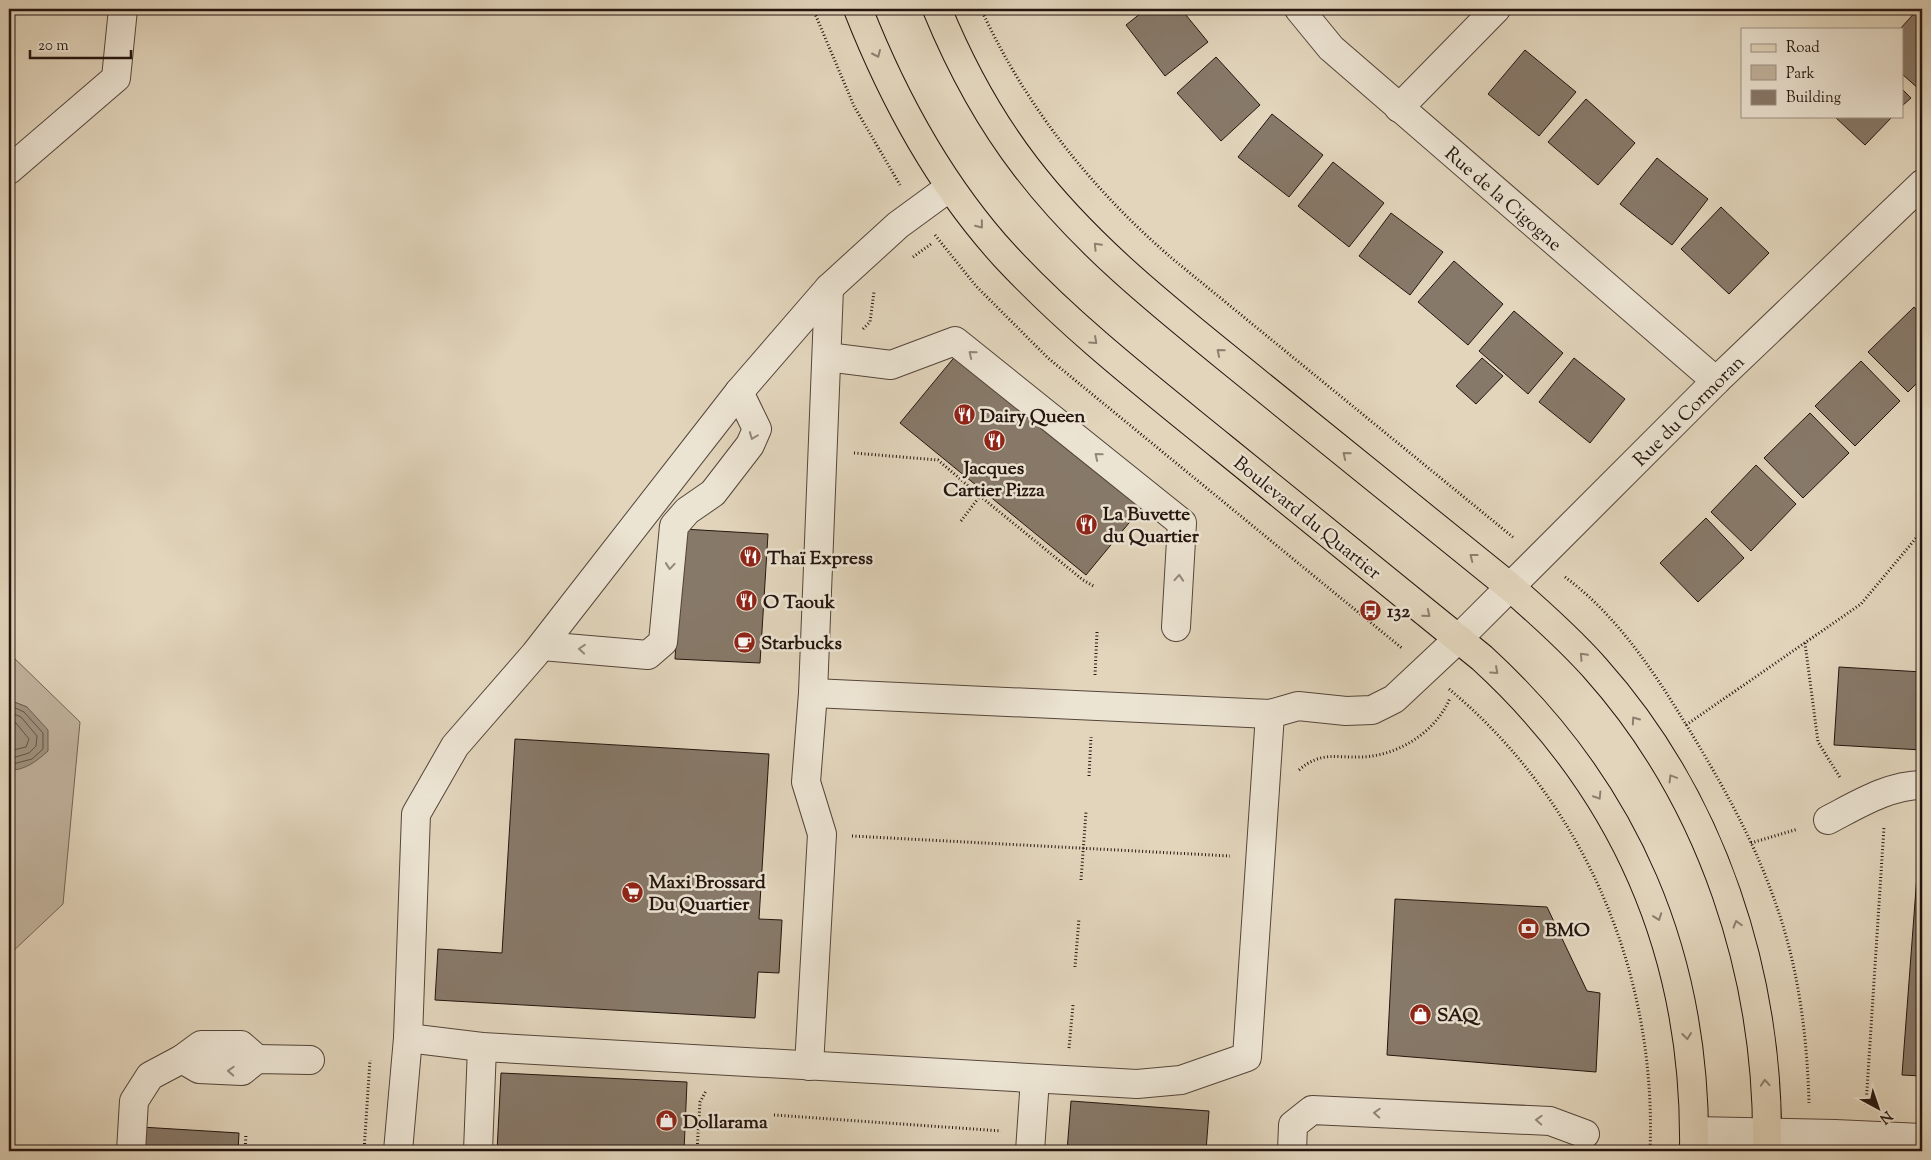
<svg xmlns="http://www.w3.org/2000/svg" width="1931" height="1160" font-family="'Sorts Mill Goudy',serif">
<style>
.green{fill:#c2b49f;stroke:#736457}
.water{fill:#a19481;stroke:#6f6153}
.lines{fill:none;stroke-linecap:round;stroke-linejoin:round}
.shore{stroke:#625448;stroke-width:1}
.building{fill:#877969;stroke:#24150f}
.minor-casing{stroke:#54453a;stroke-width:30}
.major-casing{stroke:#24150f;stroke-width:30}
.path{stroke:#24150f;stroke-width:3;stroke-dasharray:1 2.5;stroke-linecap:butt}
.minor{stroke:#ece4d3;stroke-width:28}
.major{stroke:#e2d5bc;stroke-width:28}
.oneway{stroke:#8c7f6e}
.oneway2{stroke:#92877b}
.labels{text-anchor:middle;stroke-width:5;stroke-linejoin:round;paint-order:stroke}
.street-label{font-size:19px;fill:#24150f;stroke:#ece4d3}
.poi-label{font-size:19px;font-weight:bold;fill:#24150f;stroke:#ece4d3;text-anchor:start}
</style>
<rect width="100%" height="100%" fill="#e2d5bc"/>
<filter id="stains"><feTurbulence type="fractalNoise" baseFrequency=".004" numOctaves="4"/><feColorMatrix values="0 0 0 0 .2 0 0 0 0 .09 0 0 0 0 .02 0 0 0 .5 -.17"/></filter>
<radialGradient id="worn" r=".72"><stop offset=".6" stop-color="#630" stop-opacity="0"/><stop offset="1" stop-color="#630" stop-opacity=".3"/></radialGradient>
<polygon class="green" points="9,653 80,722 63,904 9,955 9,770 14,770 27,707 9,700"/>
<path class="water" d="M9 700 27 707 48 730V751C37 761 24 771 9 770Z"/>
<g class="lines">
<g class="shore">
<polyline points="9,705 24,712 43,733 43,749 32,759 9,765"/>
<polyline points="9,712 21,717 37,736 36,746 29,753 9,759"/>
<polyline points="9,720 16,723 29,739 26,747 9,751"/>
</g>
</g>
<g class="building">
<polygon points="1146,9 1181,9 1208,42 1165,76 1126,25"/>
<polygon points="1918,9 1922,9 1922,88 1920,90 1902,74 1902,29 1900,29"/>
<polygon points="1525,50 1576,92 1539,136 1488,94"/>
<polygon points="1216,57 1260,105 1221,141 1177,93"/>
<polygon points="1902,89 1911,98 1902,106"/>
<polygon points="1586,99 1635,143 1598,185 1548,142"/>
<polygon points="1272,114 1323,155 1289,197 1238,157"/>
<polygon points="1834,116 1893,116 1865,145"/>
<polygon points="1657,158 1708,199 1672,245 1620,204"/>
<polygon points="1333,162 1384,203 1349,247 1298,206"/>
<polygon points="1721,207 1769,253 1729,294 1681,249"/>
<polygon points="1391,213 1443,252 1410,295 1359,256"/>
<polygon points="1454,261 1503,304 1468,345 1418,302"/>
<polygon points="1914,307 1922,316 1922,378 1908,392 1868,352"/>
<polygon points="1514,311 1563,353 1528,394 1479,351"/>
<polygon points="957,354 1143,506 1086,575 900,423"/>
<polygon points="1482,358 1503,376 1476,404 1456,386"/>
<polygon points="1574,358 1625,399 1590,443 1539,402"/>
<polygon points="1861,361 1900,401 1855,446 1815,406"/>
<polygon points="1810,413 1849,453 1803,498 1764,458"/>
<polygon points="1756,465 1796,504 1751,551 1711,512"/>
<polygon points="1706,518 1744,558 1698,602 1660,563"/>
<polygon points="683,529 768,534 760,663 675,659"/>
<polygon points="1839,667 1922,672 1922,750 1834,745"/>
<polygon points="515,739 769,754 759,919 782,920 779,973 758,972 755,1018 435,1000 438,949 502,953"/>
<polygon points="1918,862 1922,862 1922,1076 1902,1075"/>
<polygon points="1395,899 1547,907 1587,991 1600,993 1596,1072 1387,1055"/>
<polygon points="501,1073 687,1082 684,1151 497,1151"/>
<polygon points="1071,1101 1209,1111 1206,1151 1067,1151"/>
<polygon points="141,1127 239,1133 238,1151 140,1151"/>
</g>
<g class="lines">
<defs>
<g id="minor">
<polyline points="1299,9 1331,48 1716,381"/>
<polyline points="1399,108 1496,9"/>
<polyline points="9,170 116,78 123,9"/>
<polyline points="827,357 891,365 955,341 1182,523 1176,627"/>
<polyline points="542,646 648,655 663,642 674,526 687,511 713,493 750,445 757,429 739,392"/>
<polyline points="813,693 1270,714 1298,706 1346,711 1372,710 1394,699 1458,639 1716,381 1922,184"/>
<path d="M1828 820C1857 805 1889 785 1922 785"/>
<polyline points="408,1038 482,1047 1137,1084 1181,1080 1247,1057 1270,714"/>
<polyline points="182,1059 201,1045 241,1045 257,1059"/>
<polyline points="809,1066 822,834 806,782 813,693 829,288"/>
<polyline points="1694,1131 1835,1134 1922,1138"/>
<polyline points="131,1151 134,1101 150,1076 182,1059 199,1069 242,1071 257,1059 310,1060"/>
<polyline points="398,1151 408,1038 416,814 455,746 535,654 739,392 829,288 898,225 950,187"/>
<polyline points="478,1151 482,1047"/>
<polyline points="1030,1151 1035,1079"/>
<polyline points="1292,1151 1293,1125 1312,1110 1550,1121 1585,1134"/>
</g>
<g id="major">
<path d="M858 9C893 98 940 185 1005 256 1071 327 1147 386 1222 447 1308 517 1395 587 1482 658 1626 790 1697 956 1694 1151"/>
<path d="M937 9C960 65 989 119 1026 167 1091 252 1177 317 1259 384 1342 452 1427 519 1510 587 1540 613 1569 639 1595 668 1713 800 1770 976 1767 1151"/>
</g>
</defs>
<use href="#minor" class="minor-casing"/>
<use href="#major" class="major-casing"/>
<g class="path">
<polyline points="813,9 854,106 900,185"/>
<path d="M981 9C1026 107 1092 190 1174 260L1514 538"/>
<polyline points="935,235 976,286 1048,358 1403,649"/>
<polyline points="913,257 931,244"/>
<polyline points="863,329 870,322 874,292"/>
<polyline points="854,453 938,460 980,496"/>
<polyline points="961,521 980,496 1083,580 1095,587"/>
<path d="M1565 577C1614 613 1651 667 1682 718 1717 775 1751 834 1773 896 1798 963 1807 1033 1809 1103"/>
<polyline points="1805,643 1818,742 1841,779"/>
<polyline points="1095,675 1097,632"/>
<path d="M1449 689C1585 802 1657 975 1650 1151"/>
<polyline points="1686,725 1861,604 1922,531"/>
<path d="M1299 770C1321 751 1335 758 1361 757 1398 756 1436 732 1450 698"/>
<polyline points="1089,776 1091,737"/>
<polyline points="852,836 1230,856"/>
<polyline points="1751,843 1798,829"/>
<polyline points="1081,880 1086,812"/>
<polyline points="1075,967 1079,919"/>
<polyline points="1069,1048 1073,1005"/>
<polyline points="1866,1105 1884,827"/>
<polyline points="774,1115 1001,1131"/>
<polyline points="245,1151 246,1134"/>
<polyline points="364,1151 370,1060"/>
<polyline points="697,1151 700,1102 706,1091"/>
</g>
<use href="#minor" class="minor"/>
<use href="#major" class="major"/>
</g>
<defs><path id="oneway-chevron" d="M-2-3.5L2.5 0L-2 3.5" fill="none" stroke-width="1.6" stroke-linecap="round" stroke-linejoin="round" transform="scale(1.25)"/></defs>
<g class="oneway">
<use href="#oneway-chevron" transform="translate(877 54) rotate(66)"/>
<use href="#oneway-chevron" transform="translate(980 225) rotate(51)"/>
<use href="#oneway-chevron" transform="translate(1097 246) rotate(-134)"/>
<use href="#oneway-chevron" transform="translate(1094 341) rotate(42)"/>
<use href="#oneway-chevron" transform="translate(1220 352) rotate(-140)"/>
<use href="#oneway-chevron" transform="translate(1346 455) rotate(-141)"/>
<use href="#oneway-chevron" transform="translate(1473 557) rotate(-142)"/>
<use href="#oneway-chevron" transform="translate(1427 614) rotate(39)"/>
<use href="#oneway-chevron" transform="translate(1583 656) rotate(-133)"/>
<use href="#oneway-chevron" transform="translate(1495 671) rotate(42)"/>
<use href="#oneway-chevron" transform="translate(1635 720) rotate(-125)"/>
<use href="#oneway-chevron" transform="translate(1672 778) rotate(-121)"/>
<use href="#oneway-chevron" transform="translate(1598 796) rotate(58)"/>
<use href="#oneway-chevron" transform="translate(1658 917) rotate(70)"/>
<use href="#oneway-chevron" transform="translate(1737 924) rotate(-106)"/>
<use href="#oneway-chevron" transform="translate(1687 1036) rotate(83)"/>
<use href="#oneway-chevron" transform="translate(1765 1083) rotate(-94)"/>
</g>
<g class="oneway2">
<use href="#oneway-chevron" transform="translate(972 354) rotate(-141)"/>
<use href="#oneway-chevron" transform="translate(753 436) rotate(111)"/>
<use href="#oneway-chevron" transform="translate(1098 456) rotate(-141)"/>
<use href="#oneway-chevron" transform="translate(670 566) rotate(95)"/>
<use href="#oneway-chevron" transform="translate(1179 578) rotate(-86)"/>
<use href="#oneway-chevron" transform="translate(582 649) rotate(-175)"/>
<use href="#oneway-chevron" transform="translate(231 1071) rotate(-177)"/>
<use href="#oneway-chevron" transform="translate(1377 1113) rotate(-177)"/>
<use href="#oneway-chevron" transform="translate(1539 1120) rotate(-177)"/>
</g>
<defs>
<symbol id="restaurant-disc" viewBox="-11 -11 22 22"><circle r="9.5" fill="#8f2418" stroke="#ece4d3"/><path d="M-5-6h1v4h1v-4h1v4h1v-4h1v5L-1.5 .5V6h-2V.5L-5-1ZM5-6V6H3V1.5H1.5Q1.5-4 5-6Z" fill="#fff"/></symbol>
<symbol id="bus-disc" viewBox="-11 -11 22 22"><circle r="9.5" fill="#8f2418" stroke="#ece4d3"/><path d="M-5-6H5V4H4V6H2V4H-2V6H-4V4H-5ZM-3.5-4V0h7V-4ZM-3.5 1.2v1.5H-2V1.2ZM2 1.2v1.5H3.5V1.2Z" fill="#fff"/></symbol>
<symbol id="cafe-disc" viewBox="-11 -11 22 22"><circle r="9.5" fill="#8f2418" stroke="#ece4d3"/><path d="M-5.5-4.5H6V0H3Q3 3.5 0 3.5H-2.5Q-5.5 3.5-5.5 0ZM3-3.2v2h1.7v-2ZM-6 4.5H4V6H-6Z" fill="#fff"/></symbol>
<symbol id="supermarket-disc" viewBox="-11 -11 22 22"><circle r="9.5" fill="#8f2418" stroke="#ece4d3"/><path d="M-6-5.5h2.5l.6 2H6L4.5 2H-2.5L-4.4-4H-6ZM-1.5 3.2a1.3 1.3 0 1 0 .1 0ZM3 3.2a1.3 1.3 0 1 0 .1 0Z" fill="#fff"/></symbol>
<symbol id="bank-disc" viewBox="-11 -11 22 22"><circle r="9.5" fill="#8f2418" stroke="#ece4d3"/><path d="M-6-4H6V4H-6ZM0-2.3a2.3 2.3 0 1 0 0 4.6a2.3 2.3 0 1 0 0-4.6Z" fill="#fff"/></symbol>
<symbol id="shop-disc" viewBox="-11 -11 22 22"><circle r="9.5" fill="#8f2418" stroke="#ece4d3"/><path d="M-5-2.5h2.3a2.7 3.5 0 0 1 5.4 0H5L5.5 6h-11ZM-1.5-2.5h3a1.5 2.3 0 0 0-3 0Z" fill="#fff"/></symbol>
</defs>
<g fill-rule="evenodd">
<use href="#restaurant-disc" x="952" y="402" width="25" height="25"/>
<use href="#restaurant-disc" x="982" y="428" width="25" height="25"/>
<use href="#restaurant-disc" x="1074" y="512" width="25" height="25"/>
<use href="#restaurant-disc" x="738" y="544" width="25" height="25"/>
<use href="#restaurant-disc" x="734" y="588" width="25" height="25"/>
<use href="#bus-disc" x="1358" y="598" width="25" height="25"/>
<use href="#cafe-disc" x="732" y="630" width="25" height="25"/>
<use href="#supermarket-disc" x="620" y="880" width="25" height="25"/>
<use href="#bank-disc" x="1516" y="916" width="25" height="25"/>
<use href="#shop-disc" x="1408" y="1002" width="25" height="25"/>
<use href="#shop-disc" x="654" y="1108" width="25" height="25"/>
</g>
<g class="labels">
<g class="street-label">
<text transform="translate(1504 198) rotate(41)" y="7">Rue de la Cigogne</text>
<text transform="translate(1688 410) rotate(-45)" y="7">Rue du Cormoran</text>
<text transform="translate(1308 517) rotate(39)" y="7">Boulevard du Quartier</text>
</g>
<g class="poi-label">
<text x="980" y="422">Dairy Queen</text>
<text x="994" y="474" text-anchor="middle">Jacques<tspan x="994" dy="22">Cartier Pizza</tspan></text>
<text x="1103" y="520">La Buvette<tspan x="1103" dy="22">du Quartier</tspan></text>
<text x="767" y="564">Thaï Express</text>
<text x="763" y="608">O Taouk</text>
<text x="1387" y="617">132</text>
<text x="761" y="649">Starbucks</text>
<text x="649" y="888">Maxi Brossard<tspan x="649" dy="22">Du Quartier</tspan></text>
<text x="1545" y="936">BMO</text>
<text x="1437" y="1021">SAQ</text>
<text x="683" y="1128">Dollarama</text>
</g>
</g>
<rect width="1931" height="1160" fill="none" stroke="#e2d5bc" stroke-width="30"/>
<rect x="10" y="10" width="1911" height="1140" fill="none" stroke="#24150f" stroke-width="2.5"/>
<rect x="15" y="15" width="1901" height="1130" fill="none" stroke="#24150f"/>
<rect x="1741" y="28" width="162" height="90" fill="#ece4d3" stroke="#9c9185"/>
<rect x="1751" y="44" width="25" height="8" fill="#e2d5bc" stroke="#9c9185"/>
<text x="1786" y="52" font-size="15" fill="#24150f">Road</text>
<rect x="1751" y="65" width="25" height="15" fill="#c2b49f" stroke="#9c9185"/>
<text x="1786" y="78" font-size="15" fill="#24150f">Park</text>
<rect x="1751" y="90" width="25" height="15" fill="#877969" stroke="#9c9185"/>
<text x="1786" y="102" font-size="15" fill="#24150f">Building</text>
<g transform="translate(1878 1108) rotate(140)" stroke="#ece4d3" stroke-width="4" paint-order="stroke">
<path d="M0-4L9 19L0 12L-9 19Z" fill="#24150f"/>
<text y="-8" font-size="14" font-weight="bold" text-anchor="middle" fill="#24150f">N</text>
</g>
<path d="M30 50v8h101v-8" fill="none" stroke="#24150f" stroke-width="2.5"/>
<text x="38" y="50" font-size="15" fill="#24150f" stroke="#ece4d3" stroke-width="4" paint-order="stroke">20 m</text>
<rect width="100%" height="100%" filter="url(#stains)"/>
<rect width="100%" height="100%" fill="url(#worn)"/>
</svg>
